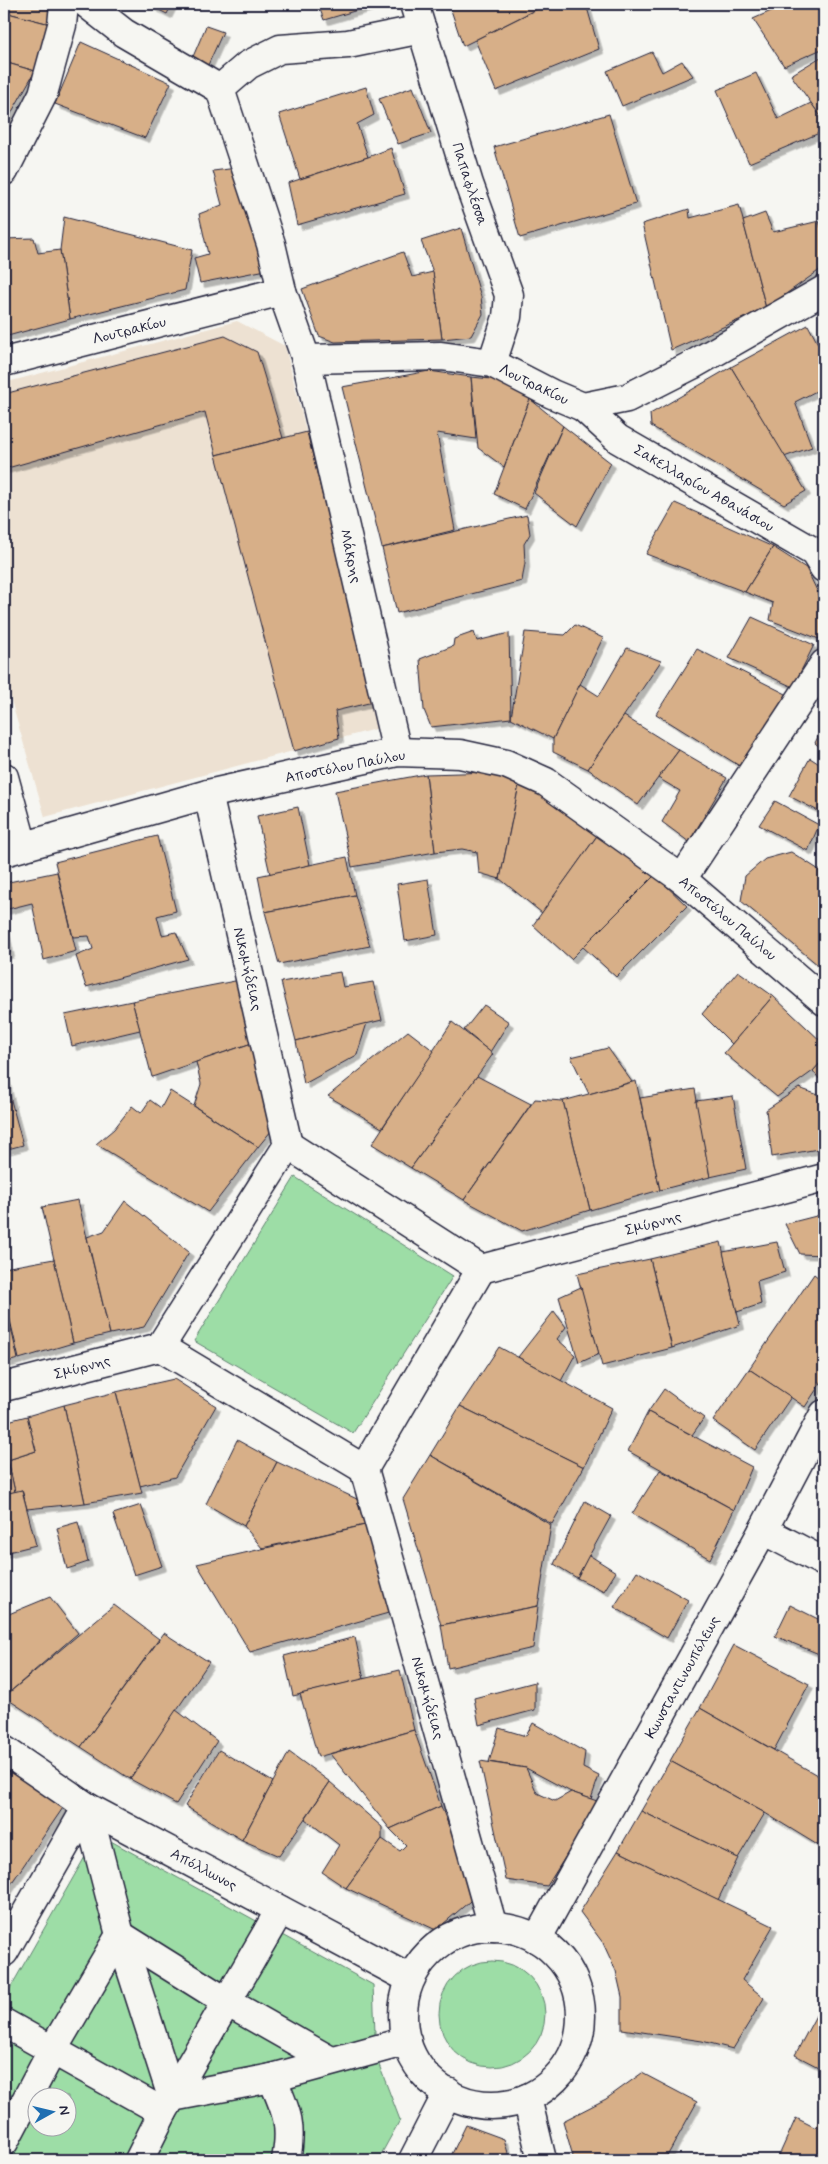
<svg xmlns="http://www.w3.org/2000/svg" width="828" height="2164" font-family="Mynerve,sans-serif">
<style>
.built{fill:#ede1d2}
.green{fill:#9ddda6;stroke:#608070;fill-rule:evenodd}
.building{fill:#d7af88;stroke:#22223b;filter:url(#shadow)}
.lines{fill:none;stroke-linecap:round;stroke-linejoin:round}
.street-casing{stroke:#22223b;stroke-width:31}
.street{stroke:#f6f6f2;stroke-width:28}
.labels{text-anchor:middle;stroke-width:4;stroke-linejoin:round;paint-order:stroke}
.street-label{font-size:15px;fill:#22223b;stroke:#f6f6f2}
</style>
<defs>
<filter id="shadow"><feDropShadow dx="4.5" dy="4.5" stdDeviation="0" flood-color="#0004"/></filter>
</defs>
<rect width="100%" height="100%" fill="#f6f6f2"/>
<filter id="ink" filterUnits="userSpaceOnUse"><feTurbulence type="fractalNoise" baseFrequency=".02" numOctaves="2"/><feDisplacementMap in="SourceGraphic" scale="10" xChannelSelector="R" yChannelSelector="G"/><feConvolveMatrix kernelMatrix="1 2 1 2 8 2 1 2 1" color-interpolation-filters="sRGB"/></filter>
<g filter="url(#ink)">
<polygon class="built" points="237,321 285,346 379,728 45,817 4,676 4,383"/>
<g class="green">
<polygon points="295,1177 453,1276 353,1433 194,1341"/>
<path d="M98 1834 373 1985 376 2057 400 2120 378 2160H4V1999ZM38 2096H68V2126H38Z"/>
<circle cx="492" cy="2014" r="53"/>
</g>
<g class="building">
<polygon points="4,4 57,4 50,24 4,12"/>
<polygon points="147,4 172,4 167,14"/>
<polygon points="318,4 378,4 324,20"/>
<polygon points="449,4 547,4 463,46"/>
<polygon points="547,4 586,4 599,49 496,91 475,40"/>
<polygon points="769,4 787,4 773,11"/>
<polygon points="787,4 824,4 824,48 784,66 753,19"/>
<polygon points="4,12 50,24 35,71 4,62"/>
<polygon points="206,26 223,32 208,65 192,59"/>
<polygon points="81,42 171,83 145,138 55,104"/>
<polygon points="652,52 662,72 682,61 693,76 622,106 607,71"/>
<polygon points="824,55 824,121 791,75"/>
<polygon points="4,62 35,71 4,126"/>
<polygon points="756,73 778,119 811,103 824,121 824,131 749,163 717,90"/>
<polygon points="366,87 374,115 357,124 368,157 300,179 279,114"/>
<polygon points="413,87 431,133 398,144 379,99"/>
<polygon points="609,114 636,204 520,238 494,147"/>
<polygon points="391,148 405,194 297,225 288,183 368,157"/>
<polygon points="237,168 266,270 200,283 194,258 208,254 199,214 222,205 213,171"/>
<polygon points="739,205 766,308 671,350 642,224 689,209 690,218"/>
<polygon points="765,213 773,232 819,221 824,236 824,267 766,308 743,221"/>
<polygon points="64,217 192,250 185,290 70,319 60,250"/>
<polygon points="461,228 481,297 483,314 471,336 442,339 433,272 421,241"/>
<polygon points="34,238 38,253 60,250 70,319 4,337 4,239"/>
<polygon points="403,252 412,277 433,272 442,339 335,342 319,336 302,289"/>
<polygon points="808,325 824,355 824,387 795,402 812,447 784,457 731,367"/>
<polygon points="225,336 257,352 283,438 216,455 205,412 4,469 4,394"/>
<polygon points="731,367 806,491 784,504 651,426 650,414"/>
<polygon points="429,371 471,377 476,439 437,433 455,530 382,548 342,387"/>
<polygon points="471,377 501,380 530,399 504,467 478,448"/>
<polygon points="530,399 563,426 525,509 494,494"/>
<polygon points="563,426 611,463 577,526 534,493"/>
<polygon points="307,432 373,702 335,711 339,738 294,751 216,455"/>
<polygon points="675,503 773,547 745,592 646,554"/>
<polygon points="527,515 530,534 524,544 525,563 522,581 397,613 382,548"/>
<polygon points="773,547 806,568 824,605 824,628 819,639 770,620 773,603 745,592"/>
<polygon points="752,617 814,645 793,687 729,658"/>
<polygon points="575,625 603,638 553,739 511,718 525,632 565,635"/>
<polygon points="474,632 477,641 509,633 511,718 431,727 424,710 420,659 453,646 454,639"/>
<polygon points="627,648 661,661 588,769 553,752 553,739 580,684 599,696"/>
<polygon points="697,649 790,696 746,770 656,714"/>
<polygon points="624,716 679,750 638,805 588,769"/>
<polygon points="824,724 824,751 815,743"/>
<polygon points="679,750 727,778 689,842 662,822 680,791 658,778"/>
<polygon points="810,758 824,767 824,814 789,796"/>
<polygon points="494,772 520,780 500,879 479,873 477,852 462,849 435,852 426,774"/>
<polygon points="426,774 435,852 352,867 335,791"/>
<polygon points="520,780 599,833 542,913 500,879"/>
<polygon points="775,801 819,825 808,851 759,825"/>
<polygon points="298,807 310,865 270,874 257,816"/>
<polygon points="599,833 655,875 571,959 533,925"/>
<polygon points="157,836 176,911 157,916 162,935 176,932 188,959 86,987 76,956 93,949 89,936 73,937 55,862"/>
<polygon points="791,852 824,873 824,970 741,901 745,876 765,859"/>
<polygon points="347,857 355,895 265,912 258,876"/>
<polygon points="57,872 76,951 44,960 32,903 4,910 4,883"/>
<polygon points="655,875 687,906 616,977 583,947"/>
<polygon points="428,879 437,935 405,941 397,884"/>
<polygon points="355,895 370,946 279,964 265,912"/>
<polygon points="4,924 10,953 4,955"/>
<polygon points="738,971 773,996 732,1044 702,1014"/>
<polygon points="340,972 343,987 373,982 382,1020 296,1041 281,982"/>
<polygon points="240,980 255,1042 152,1077 132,1001"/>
<polygon points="773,996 824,1044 824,1059 813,1071 777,1097 724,1053"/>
<polygon points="132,1001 140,1030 72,1046 65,1015"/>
<polygon points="484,1005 509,1022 490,1052 464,1030"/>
<polygon points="452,1022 493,1054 411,1168 372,1144"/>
<polygon points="367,1023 357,1055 304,1084 296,1041"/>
<polygon points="408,1031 434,1051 382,1128 328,1096"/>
<polygon points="255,1042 276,1125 258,1147 194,1106 201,1084 196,1062"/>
<polygon points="608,1048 632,1082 589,1094 571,1057"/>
<polygon points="824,1059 824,1085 813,1071"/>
<polygon points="4,1069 8,1089 4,1090"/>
<polygon points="477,1076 531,1104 464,1200 411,1168"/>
<polygon points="636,1081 660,1190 590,1210 563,1101"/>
<polygon points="799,1088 824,1097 824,1148 772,1157 766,1110"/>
<polygon points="8,1089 23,1145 4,1150 4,1090"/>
<polygon points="695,1089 710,1177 660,1190 640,1098"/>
<polygon points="170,1091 258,1147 208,1212 96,1144 114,1129 132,1106 141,1113 150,1100 161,1108"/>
<polygon points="733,1096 746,1169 710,1177 696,1101"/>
<polygon points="535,1099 563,1101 590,1210 522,1231 464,1200"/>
<polygon points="78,1200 110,1334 73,1343 42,1207"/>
<polygon points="125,1201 189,1252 144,1327 110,1334 87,1237 104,1231"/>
<polygon points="824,1214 824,1255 800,1254 785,1224"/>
<polygon points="721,1242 740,1325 672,1348 650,1259"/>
<polygon points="777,1242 785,1272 757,1281 761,1304 737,1312 723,1252"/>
<polygon points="54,1259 73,1343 19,1359 4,1294 4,1268"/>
<polygon points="650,1259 672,1348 602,1366 577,1274"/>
<polygon points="814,1274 824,1282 824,1378 805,1407 749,1369"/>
<polygon points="581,1287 599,1354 579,1363 559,1297"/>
<polygon points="4,1297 18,1359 4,1363"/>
<polygon points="554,1311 566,1327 557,1339 575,1355 561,1381 518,1357"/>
<polygon points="499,1347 612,1408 584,1467 460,1406"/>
<polygon points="749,1369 791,1397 755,1450 713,1421"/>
<polygon points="174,1379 216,1406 175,1477 140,1486 116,1392"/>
<polygon points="664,1389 704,1418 692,1435 648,1412"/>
<polygon points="116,1392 142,1493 85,1503 64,1405"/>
<polygon points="64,1405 85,1503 27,1509 22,1490 15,1492 8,1460 36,1451 27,1416"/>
<polygon points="460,1406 584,1467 552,1524 430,1455"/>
<polygon points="648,1412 752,1467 734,1510 628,1451"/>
<polygon points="27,1416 36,1451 8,1460 15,1492 4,1494 4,1422"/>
<polygon points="237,1440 277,1462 244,1526 206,1504"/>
<polygon points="430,1455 551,1525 538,1606 441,1625 403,1499"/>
<polygon points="277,1462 357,1499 365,1525 262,1548 244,1526"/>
<polygon points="660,1470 734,1510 710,1559 632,1514"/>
<polygon points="22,1490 36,1545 4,1553 4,1494"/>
<polygon points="585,1501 611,1516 577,1578 554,1564"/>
<polygon points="141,1505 162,1566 134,1575 113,1514"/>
<polygon points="78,1522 88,1562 67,1569 57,1528"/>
<polygon points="365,1525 392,1612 250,1652 197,1564"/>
<polygon points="589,1555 616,1572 604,1591 577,1578"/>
<polygon points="637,1571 688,1600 667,1638 614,1607"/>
<polygon points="50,1597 78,1633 4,1697 4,1616"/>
<polygon points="114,1605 159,1639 81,1747 4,1697"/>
<polygon points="790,1605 824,1622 824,1656 775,1636"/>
<polygon points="538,1606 533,1648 448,1668 441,1625"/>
<polygon points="164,1633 209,1662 130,1779 81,1747"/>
<polygon points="355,1637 364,1679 293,1696 284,1656"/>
<polygon points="734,1645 809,1684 774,1750 700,1708"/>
<polygon points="400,1670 414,1730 318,1757 300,1694"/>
<polygon points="535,1682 535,1710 479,1725 474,1698"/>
<polygon points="700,1708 824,1779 824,1849 765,1813 670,1761"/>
<polygon points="176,1710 217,1741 176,1804 130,1779"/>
<polygon points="533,1723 585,1752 583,1768 599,1776 591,1799 571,1792 526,1768 489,1762 499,1728 526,1736"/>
<polygon points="414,1730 441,1806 390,1829 330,1754"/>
<polygon points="219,1750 273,1782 242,1840 185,1806"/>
<polygon points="289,1752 330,1782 279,1856 242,1840"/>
<polygon points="480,1761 526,1768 537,1793 555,1801 571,1792 600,1802 547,1886 506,1880"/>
<polygon points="670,1761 765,1813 738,1858 641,1811"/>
<polygon points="4,1762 13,1769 4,1782"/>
<polygon points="13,1769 67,1802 4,1894 4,1782"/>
<polygon points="330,1782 382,1827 382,1839 346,1888 322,1872 339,1845 305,1819"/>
<polygon points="441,1806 476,1896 436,1930 346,1888 382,1839 400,1851 406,1845 390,1829"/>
<polygon points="641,1811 738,1858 718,1900 618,1851"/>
<polygon points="618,1851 773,1926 742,1980 764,1998 733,2049 702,2041 622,2029 622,1997 616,1971 603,1943 580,1912"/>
<polygon points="821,2006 824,2008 824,2070 795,2055"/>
<polygon points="642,2073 697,2102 665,2160 574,2160 563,2121 606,2099"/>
<polygon points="824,2108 824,2160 777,2160 796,2118 816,2128"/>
<polygon points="466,2125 504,2139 510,2160 449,2160"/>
<polygon points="718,2154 718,2160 686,2160"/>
</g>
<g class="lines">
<defs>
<g id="street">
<polyline points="87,4 124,33 220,89 271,244 282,291 306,359 397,752"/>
<polyline points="414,4 469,184 509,295 507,317 492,363"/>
<polyline points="220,89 248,65 280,49 348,44 422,29"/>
<polyline points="4,171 43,94 62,25 64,4"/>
<polyline points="306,359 441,356 492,363 552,394 583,407 627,398 692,365 824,290"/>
<polyline points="4,362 282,291"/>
<polyline points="583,407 618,439 814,552 824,568"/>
<polyline points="4,777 23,846"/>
<polyline points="208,794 288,1145"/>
<polyline points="4,852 208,794 397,752 460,754 506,764 546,782 682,879 824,1001"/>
<polyline points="682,879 824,664"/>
<polyline points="481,1269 824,1178"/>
<polyline points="160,1347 364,1469 481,1269"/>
<polyline points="160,1347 288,1145 481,1269"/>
<polyline points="4,1387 160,1347"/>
<polyline points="364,1469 493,1927"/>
<polyline points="763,1530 824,1562"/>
<polyline points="4,1750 87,1807 410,1979"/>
<polyline points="87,1807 120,1935 172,2097 272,2078 407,2041"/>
<circle cx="492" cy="2016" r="89"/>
<polyline points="537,1939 763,1530 824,1414"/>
<polyline points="4,1952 87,1807"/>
<polyline points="4,2023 163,2112"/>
<path d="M272 2078C286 2111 293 2123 286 2160"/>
<polyline points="527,2098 542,2160"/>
<polyline points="4,2142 52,2051 120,1935 227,2002 331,2061"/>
<polyline points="139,2160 163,2112 280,1910"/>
<polyline points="413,2160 448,2092"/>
</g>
</defs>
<use href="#street" class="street-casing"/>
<use href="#street" class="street"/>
</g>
</g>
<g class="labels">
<g class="street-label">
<text transform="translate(470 184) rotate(72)" y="5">Παπαφλέσσα</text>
<text transform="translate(129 330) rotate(-14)" y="5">Λουτρακίου</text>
<text transform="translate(534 384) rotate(26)" y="5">Λουτρακίου</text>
<text transform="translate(704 488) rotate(30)" y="5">Σακελλαρίου Αθανάσιου</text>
<text transform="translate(351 556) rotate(77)" y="5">Μάκρης</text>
<text transform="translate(345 766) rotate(-11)" y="5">Αποστόλου Παύλου</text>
<text transform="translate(728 918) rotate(40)" y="5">Αποστόλου Παύλου</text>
<text transform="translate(248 969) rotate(77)" y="5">Νικομήδειας</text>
<text transform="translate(653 1223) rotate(-15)" y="5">Σμύρνης</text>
<text transform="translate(82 1367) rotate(-15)" y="5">Σμύρνης</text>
<text transform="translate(682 1677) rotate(-61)" y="5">Κωνσταντινουπόλεως</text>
<text transform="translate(428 1698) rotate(74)" y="5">Νικομήδειας</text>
<text transform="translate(204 1869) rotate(28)" y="5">Απόλλωνος</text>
</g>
</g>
<rect width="828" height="2164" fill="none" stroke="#f6f6f2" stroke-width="20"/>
<rect x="10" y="10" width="808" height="2144" fill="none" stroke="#22223b" stroke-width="2" filter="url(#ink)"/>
<g transform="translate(52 2112) rotate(82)"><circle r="24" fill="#f6f6f2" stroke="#a1a1a9"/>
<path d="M0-4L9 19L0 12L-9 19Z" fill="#1f6fb2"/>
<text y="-8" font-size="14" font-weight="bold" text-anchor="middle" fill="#22223b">N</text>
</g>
</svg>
